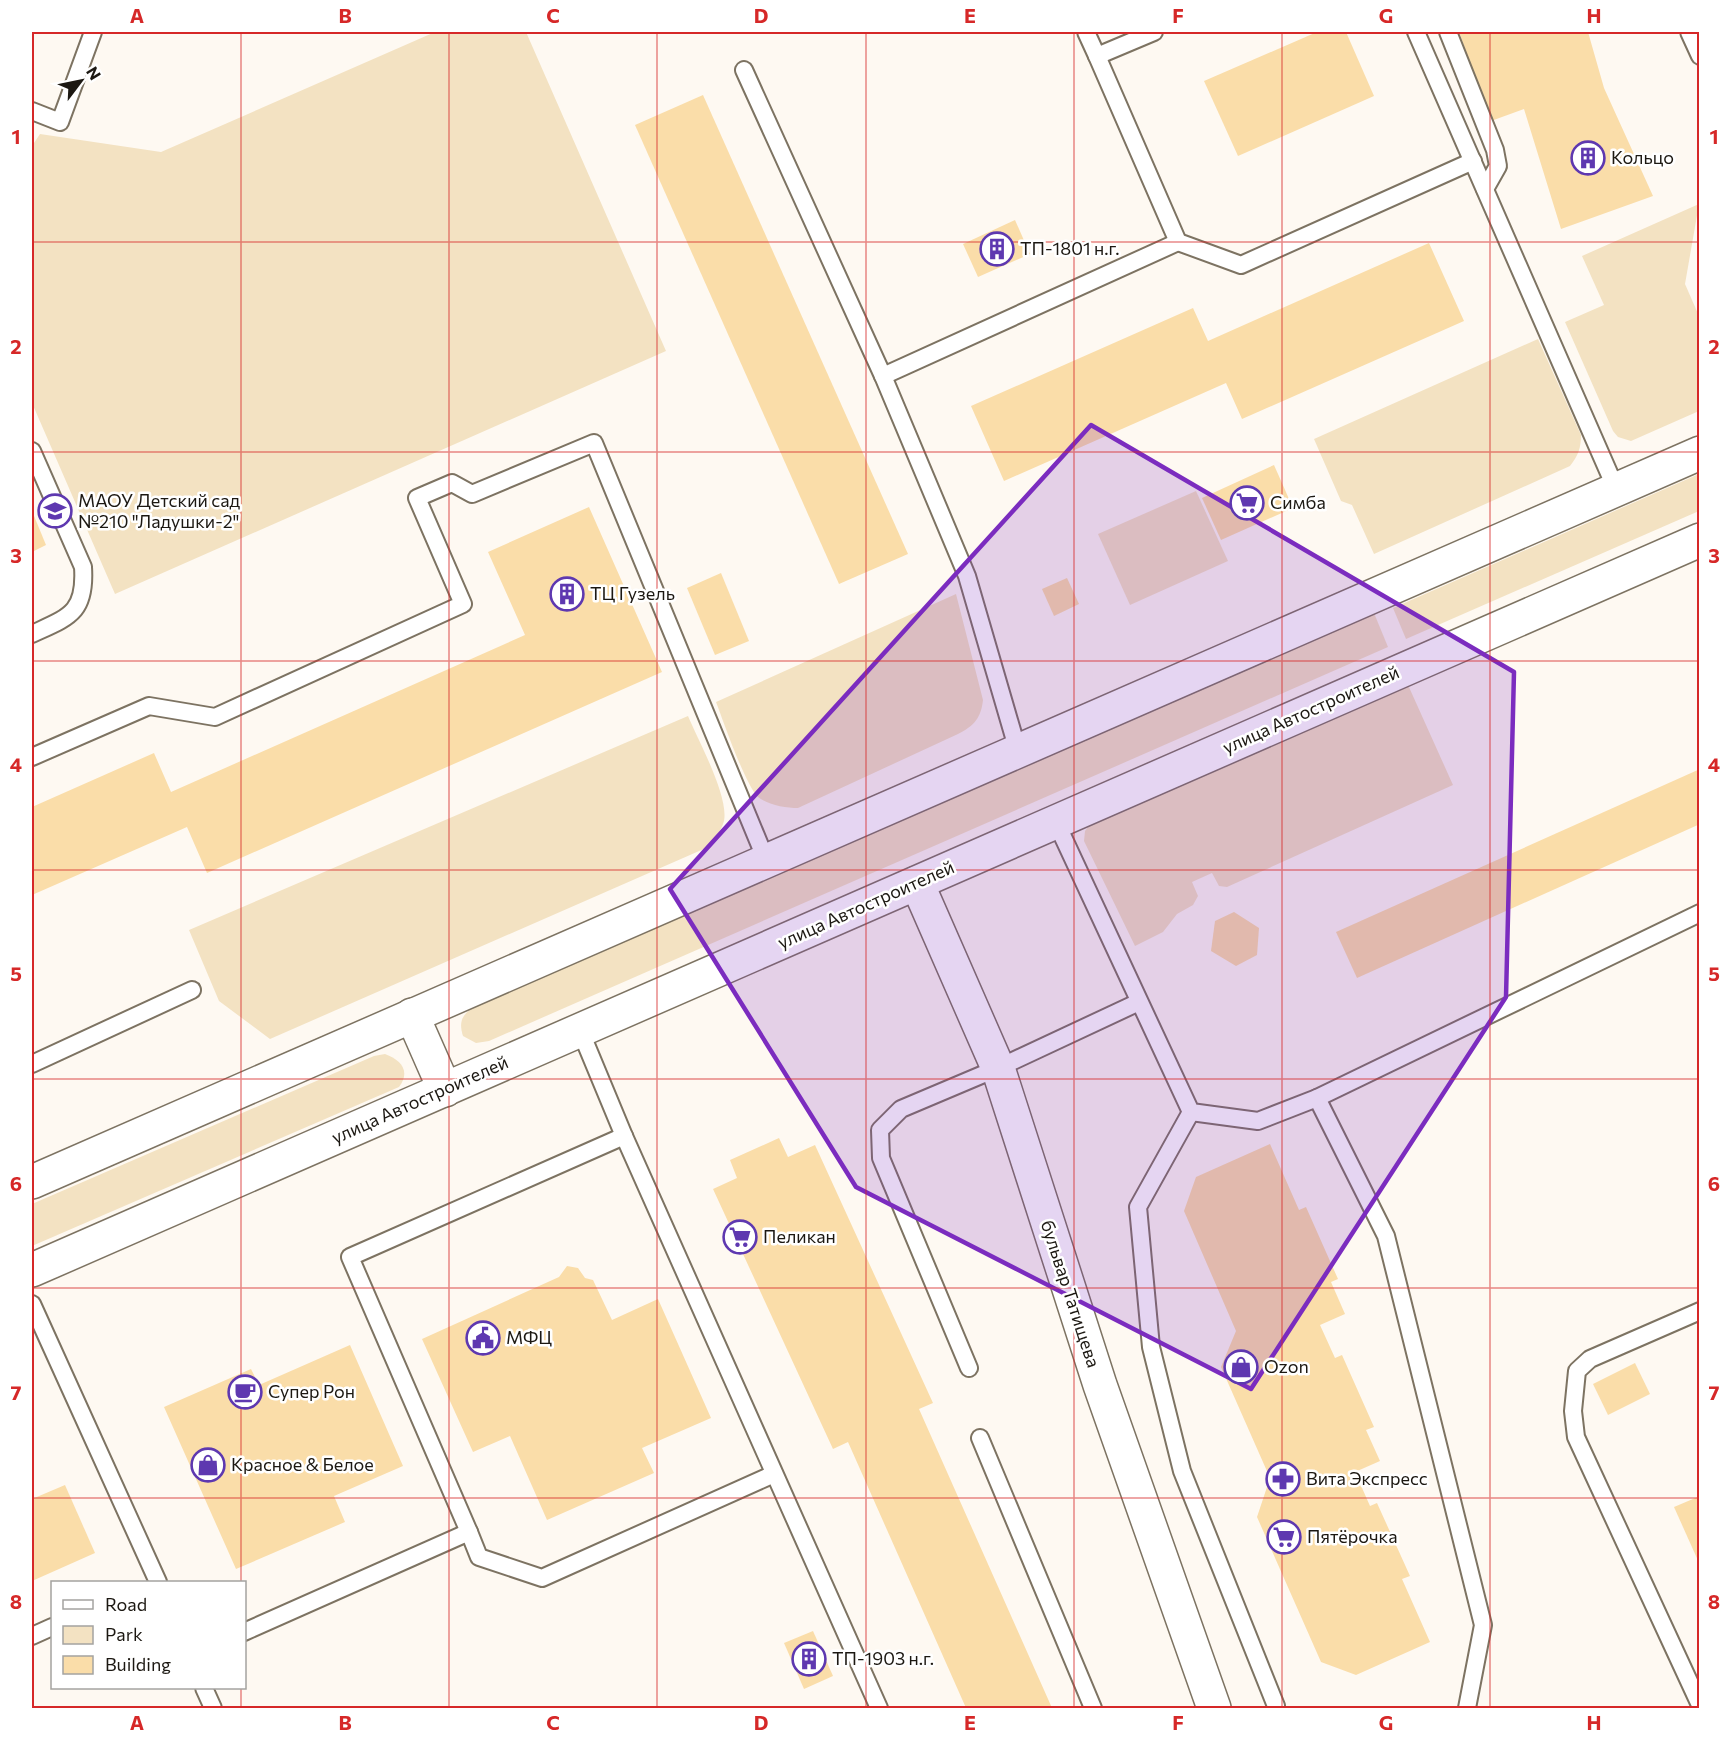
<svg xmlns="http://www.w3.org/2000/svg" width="1731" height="1740" font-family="Commissioner,sans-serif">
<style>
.green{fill:#f3e2c2}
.building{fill:#fadda9}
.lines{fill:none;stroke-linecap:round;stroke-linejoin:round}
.service-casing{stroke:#7d7362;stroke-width:20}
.minor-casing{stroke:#7d7362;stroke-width:36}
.secondary-casing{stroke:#7d7362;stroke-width:36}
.service{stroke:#fff;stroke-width:16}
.minor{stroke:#fff;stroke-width:33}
.secondary{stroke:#fff;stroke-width:33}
.marked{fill:#7b2cbf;fill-opacity:0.2;stroke:#7b2cbf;stroke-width:4.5;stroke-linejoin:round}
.grid{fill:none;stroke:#d62828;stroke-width:1.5;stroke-opacity:0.55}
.labels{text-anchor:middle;stroke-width:5;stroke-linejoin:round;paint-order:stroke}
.poi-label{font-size:18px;fill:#1c1812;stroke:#fff;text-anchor:start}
.street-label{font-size:18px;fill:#1c1812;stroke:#fff}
.neatline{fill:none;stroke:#d62828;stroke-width:2}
.grid-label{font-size:20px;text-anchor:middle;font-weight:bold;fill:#d62828}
</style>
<rect width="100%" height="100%" fill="#fef9f2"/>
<g class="green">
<polygon points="435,32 526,32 666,351 115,594 32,403 32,146 40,134 161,152"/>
<polygon points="1699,204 1685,284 1699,316 1699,411 1631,441 1618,437 1613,431 1565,322 1604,305 1582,256"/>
<path d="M1538 339 1581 435C1581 448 1578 456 1570 466L1374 554 1352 505 1341 501 1314 439Z"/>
<polygon points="1699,474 1699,511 1406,639 1393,608"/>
<polygon points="1196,491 1228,561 1130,605 1098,534"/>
<path d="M956 594 983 700C981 718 974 726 958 734L798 808C786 808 768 805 758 797 745 784 724 723 716 702Z"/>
<path d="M1374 613 1388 647 489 1041 476 1043 463 1036C459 1023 461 1016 472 1008Z"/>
<polygon points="1404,676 1453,785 1227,887 1219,886 1212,873 1192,882 1198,896 1193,905 1177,914 1163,932 1135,946 1084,841 1085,831 1095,818"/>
<path d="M688 716C698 740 729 796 724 821 721 832 713 840 706 848L270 1039 219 1001 189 930Z"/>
<path d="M385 1054C401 1060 411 1071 399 1087L32 1246V1204L374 1056Z"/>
</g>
<g class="building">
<polygon points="1317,32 1346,32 1374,96 1238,156 1204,81"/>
<polygon points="1459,32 1588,32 1604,88 1653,196 1561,229 1524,109 1491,121"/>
<polygon points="703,95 908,554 839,584 635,125"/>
<polygon points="1015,220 1030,254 978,277 963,244"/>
<polygon points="1429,243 1464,321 1242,419 1226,383 1004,481 971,406 1193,308 1208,341"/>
<polygon points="1274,465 1293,508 1221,540 1202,498"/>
<polygon points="589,507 662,672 207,873 187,827 32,895 32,807 154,753 171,792 525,635 488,552"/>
<polygon points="32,511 46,545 32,552"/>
<polygon points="721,573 749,641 715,655 687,588"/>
<polygon points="1067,578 1079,604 1054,616 1042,589"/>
<polygon points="1700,769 1700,824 1357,978 1336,932"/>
<polygon points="1234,912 1259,928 1257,955 1236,966 1211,951 1215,921"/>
<polygon points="779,1138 788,1157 815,1145 933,1403 919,1409 1052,1708 966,1708 848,1442 833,1449 713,1189 737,1178 730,1160"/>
<polygon points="1270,1144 1299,1210 1306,1207 1338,1279 1331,1282 1345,1314 1320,1325 1335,1358 1342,1355 1374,1427 1366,1430 1380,1461 1355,1472 1370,1506 1377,1503 1410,1576 1402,1579 1430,1642 1356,1675 1321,1662 1257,1517 1270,1478 1221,1367 1236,1331 1184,1211 1196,1177"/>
<polygon points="567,1266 578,1268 585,1278 593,1280 612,1320 658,1299 711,1418 642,1448 654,1473 547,1520 510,1436 473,1452 422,1339 559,1277"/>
<polygon points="350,1345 403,1466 334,1496 345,1522 236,1569 164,1407 251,1369 259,1385"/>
<polygon points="1635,1363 1650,1394 1608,1415 1593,1384"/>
<polygon points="65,1485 95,1553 32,1581 32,1499"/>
<polygon points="1700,1496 1700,1565 1674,1507"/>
<polygon points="813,1631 833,1676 804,1689 784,1643"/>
</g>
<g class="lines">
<defs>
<g id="service">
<polyline points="1086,32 1097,56 1154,32"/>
<polyline points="1416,32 1616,489"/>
<polyline points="1448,32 1495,150 1498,166 1485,189"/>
<polyline points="1689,32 1700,56"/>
<polyline points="1097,56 1178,242 1241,265 1473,161"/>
<polyline points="744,70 883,376 967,576 1018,751"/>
<polyline points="32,111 60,122 93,32"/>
<polyline points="883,376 1178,242"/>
<path d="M32 451 83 567C86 613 69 617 32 634"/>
<polyline points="32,757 149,706 215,717 463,604 417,498 452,483 472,494 594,443 766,860"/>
<polyline points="1056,822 1191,1112 1258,1121 1317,1098 1700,913"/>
<polyline points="580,1030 624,1136 879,1708"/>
<polyline points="32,1064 192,990"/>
<polyline points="1317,1098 1386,1236 1483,1625 1467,1708"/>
<polyline points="1191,1112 1138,1207 1151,1347 1182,1471 1276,1706"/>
<polyline points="32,1304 158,1582"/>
<polyline points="1700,1311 1590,1359 1577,1371 1573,1411 1576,1437 1700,1705"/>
<polyline points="969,1368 881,1158 880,1130 901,1109 998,1068 1139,1002"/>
<polyline points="980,1438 1093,1708"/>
<polyline points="469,1532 350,1257 624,1136"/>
<polyline points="244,1632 469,1532 479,1557 542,1578 774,1474"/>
<polyline points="32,1636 52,1627"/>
<polyline points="204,1688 213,1708"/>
</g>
<polyline id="minor" points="917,883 998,1068 1100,1385 1214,1708"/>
<g id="secondary">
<polyline points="412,1015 445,1090"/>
<polyline points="32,1182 1700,453"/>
<polyline points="32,1270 1700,540"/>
</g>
</defs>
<use href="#service" class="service-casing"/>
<use href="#minor" class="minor-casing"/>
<use href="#secondary" class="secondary-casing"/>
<use href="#service" class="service"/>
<use href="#minor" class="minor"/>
<use href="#secondary" class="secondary"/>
</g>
<path class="marked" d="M1091 425 1514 672 1506 997 1251 1389 856 1187 670 889Z"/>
<path class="grid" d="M241 32V1582M449 32V1708M657 32V1708M866 32V1708M1074 32V1708M1282 32V1708M1490 32V1708M32 242H1700M32 452H1700M32 661H1700M32 870H1700M32 1079H1700M32 1288H1700M32 1498H1700M241 1688V1708"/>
<defs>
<symbol id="building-ring" viewBox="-11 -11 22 22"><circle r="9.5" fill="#fff" stroke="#5e38b0" stroke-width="1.5"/><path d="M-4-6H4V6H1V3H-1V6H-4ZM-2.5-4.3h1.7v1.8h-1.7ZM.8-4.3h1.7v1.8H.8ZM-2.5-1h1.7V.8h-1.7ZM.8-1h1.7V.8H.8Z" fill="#5e38b0"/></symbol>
<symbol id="supermarket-ring" viewBox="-11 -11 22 22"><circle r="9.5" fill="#fff" stroke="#5e38b0" stroke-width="1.5"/><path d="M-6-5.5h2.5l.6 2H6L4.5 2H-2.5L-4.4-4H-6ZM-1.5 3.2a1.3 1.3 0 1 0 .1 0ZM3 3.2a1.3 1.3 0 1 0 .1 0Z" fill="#5e38b0"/></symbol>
<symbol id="school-ring" viewBox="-11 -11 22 22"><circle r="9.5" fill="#fff" stroke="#5e38b0" stroke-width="1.5"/><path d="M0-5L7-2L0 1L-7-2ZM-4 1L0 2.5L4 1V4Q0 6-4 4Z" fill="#5e38b0"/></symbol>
<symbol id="civic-ring" viewBox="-11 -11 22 22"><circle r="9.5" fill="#fff" stroke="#5e38b0" stroke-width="1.5"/><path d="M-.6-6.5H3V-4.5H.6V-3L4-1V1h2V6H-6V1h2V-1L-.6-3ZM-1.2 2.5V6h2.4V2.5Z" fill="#5e38b0"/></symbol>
<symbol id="shop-ring" viewBox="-11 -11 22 22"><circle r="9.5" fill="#fff" stroke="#5e38b0" stroke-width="1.5"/><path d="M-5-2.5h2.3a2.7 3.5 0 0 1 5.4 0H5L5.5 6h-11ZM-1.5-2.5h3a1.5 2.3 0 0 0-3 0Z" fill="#5e38b0"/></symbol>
<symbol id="cafe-ring" viewBox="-11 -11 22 22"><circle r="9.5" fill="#fff" stroke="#5e38b0" stroke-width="1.5"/><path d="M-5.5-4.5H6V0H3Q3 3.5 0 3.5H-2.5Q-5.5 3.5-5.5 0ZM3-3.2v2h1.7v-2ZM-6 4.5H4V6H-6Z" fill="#5e38b0"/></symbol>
<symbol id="pharmacy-ring" viewBox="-11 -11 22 22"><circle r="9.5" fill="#fff" stroke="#5e38b0" stroke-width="1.5"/><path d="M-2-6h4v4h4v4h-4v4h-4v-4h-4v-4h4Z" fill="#5e38b0"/></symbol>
</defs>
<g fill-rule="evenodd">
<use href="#building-ring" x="1569" y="139" width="38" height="38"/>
<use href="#building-ring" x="978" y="230" width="38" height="38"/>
<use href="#supermarket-ring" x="1228" y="484" width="38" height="38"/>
<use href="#school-ring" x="36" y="492" width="38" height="38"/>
<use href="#building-ring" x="548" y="575" width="38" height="38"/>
<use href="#supermarket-ring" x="721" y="1218" width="38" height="38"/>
<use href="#civic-ring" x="464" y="1319" width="38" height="38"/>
<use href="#shop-ring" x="1222" y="1348" width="38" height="38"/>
<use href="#cafe-ring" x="226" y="1373" width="38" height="38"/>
<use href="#shop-ring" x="189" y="1446" width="38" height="38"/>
<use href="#pharmacy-ring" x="1264" y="1460" width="38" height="38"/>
<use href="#supermarket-ring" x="1265" y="1518" width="38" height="38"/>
<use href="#building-ring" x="790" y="1640" width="38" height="38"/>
</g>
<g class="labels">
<g class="poi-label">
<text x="1611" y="164">Кольцо</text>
<text x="1020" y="255">ТП-1801 н.г.</text>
<text x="78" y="507">МАОУ Детский сад<tspan x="78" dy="21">№210 "Ладушки-2"</tspan></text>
<text x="1270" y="509">Симба</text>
<text x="590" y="600">ТЦ Гузель</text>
<text x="763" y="1243">Пеликан</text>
<text x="506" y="1344">МФЦ</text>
<text x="1264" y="1373">Ozon</text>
<text x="268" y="1398">Супер Рон</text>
<text x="231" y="1471">Красное &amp; Белое</text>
<text x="1306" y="1485">Вита Экспресс</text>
<text x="1307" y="1543">Пятёрочка</text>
<text x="832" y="1665">ТП-1903 н.г.</text>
</g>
<g class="street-label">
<text transform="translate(1311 710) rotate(-24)" y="6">улица Автостроителей</text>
<text transform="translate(866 905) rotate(-24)" y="6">улица Автостроителей</text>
<text transform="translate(420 1100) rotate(-24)" y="6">улица Автостроителей</text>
<text transform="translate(1070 1294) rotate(72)" y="6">бульвар Татищева</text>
</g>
</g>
<rect width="1731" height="1740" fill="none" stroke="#ffffff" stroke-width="66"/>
<rect x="51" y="1581" width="195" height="108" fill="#ffffff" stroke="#a4a3a0" stroke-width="1.5"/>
<rect x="63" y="1600" width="30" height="9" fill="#ffffff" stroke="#a4a3a0" stroke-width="1.5"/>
<text x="105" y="1611" font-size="18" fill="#1c1812">Road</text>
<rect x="63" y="1626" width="30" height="18" fill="#f3e2c2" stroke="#a4a3a0" stroke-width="1.5"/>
<text x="105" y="1641" font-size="18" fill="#1c1812">Park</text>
<rect x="63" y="1656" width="30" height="18" fill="#fadda9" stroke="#a4a3a0" stroke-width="1.5"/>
<text x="105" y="1671" font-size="18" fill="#1c1812">Building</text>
<g transform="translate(81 81) rotate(58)" stroke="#ffffff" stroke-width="4.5" paint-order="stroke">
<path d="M0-4.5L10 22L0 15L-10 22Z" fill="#1c1812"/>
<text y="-9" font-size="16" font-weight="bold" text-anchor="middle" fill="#1c1812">N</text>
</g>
<rect x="33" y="33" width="1665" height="1674" class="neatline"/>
<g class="grid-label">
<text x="137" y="23">A</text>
<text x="345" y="23">B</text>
<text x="553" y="23">C</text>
<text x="761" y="23">D</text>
<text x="970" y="23">E</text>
<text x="1178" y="23">F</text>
<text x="1386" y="23">G</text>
<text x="1594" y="23">H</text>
<text x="16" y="144">1</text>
<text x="1714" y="144">1</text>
<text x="16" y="354">2</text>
<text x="1714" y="354">2</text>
<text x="16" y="563">3</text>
<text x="1714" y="563">3</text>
<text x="16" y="772">4</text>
<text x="1714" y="772">4</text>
<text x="16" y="981">5</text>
<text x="1714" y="981">5</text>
<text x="16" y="1191">6</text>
<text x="1714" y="1191">6</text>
<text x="16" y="1400">7</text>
<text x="1714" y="1400">7</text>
<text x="16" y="1609">8</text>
<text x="1714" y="1609">8</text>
<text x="137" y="1730">A</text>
<text x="345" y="1730">B</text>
<text x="553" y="1730">C</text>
<text x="761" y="1730">D</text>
<text x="970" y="1730">E</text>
<text x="1178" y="1730">F</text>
<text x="1386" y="1730">G</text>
<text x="1594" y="1730">H</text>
</g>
</svg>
